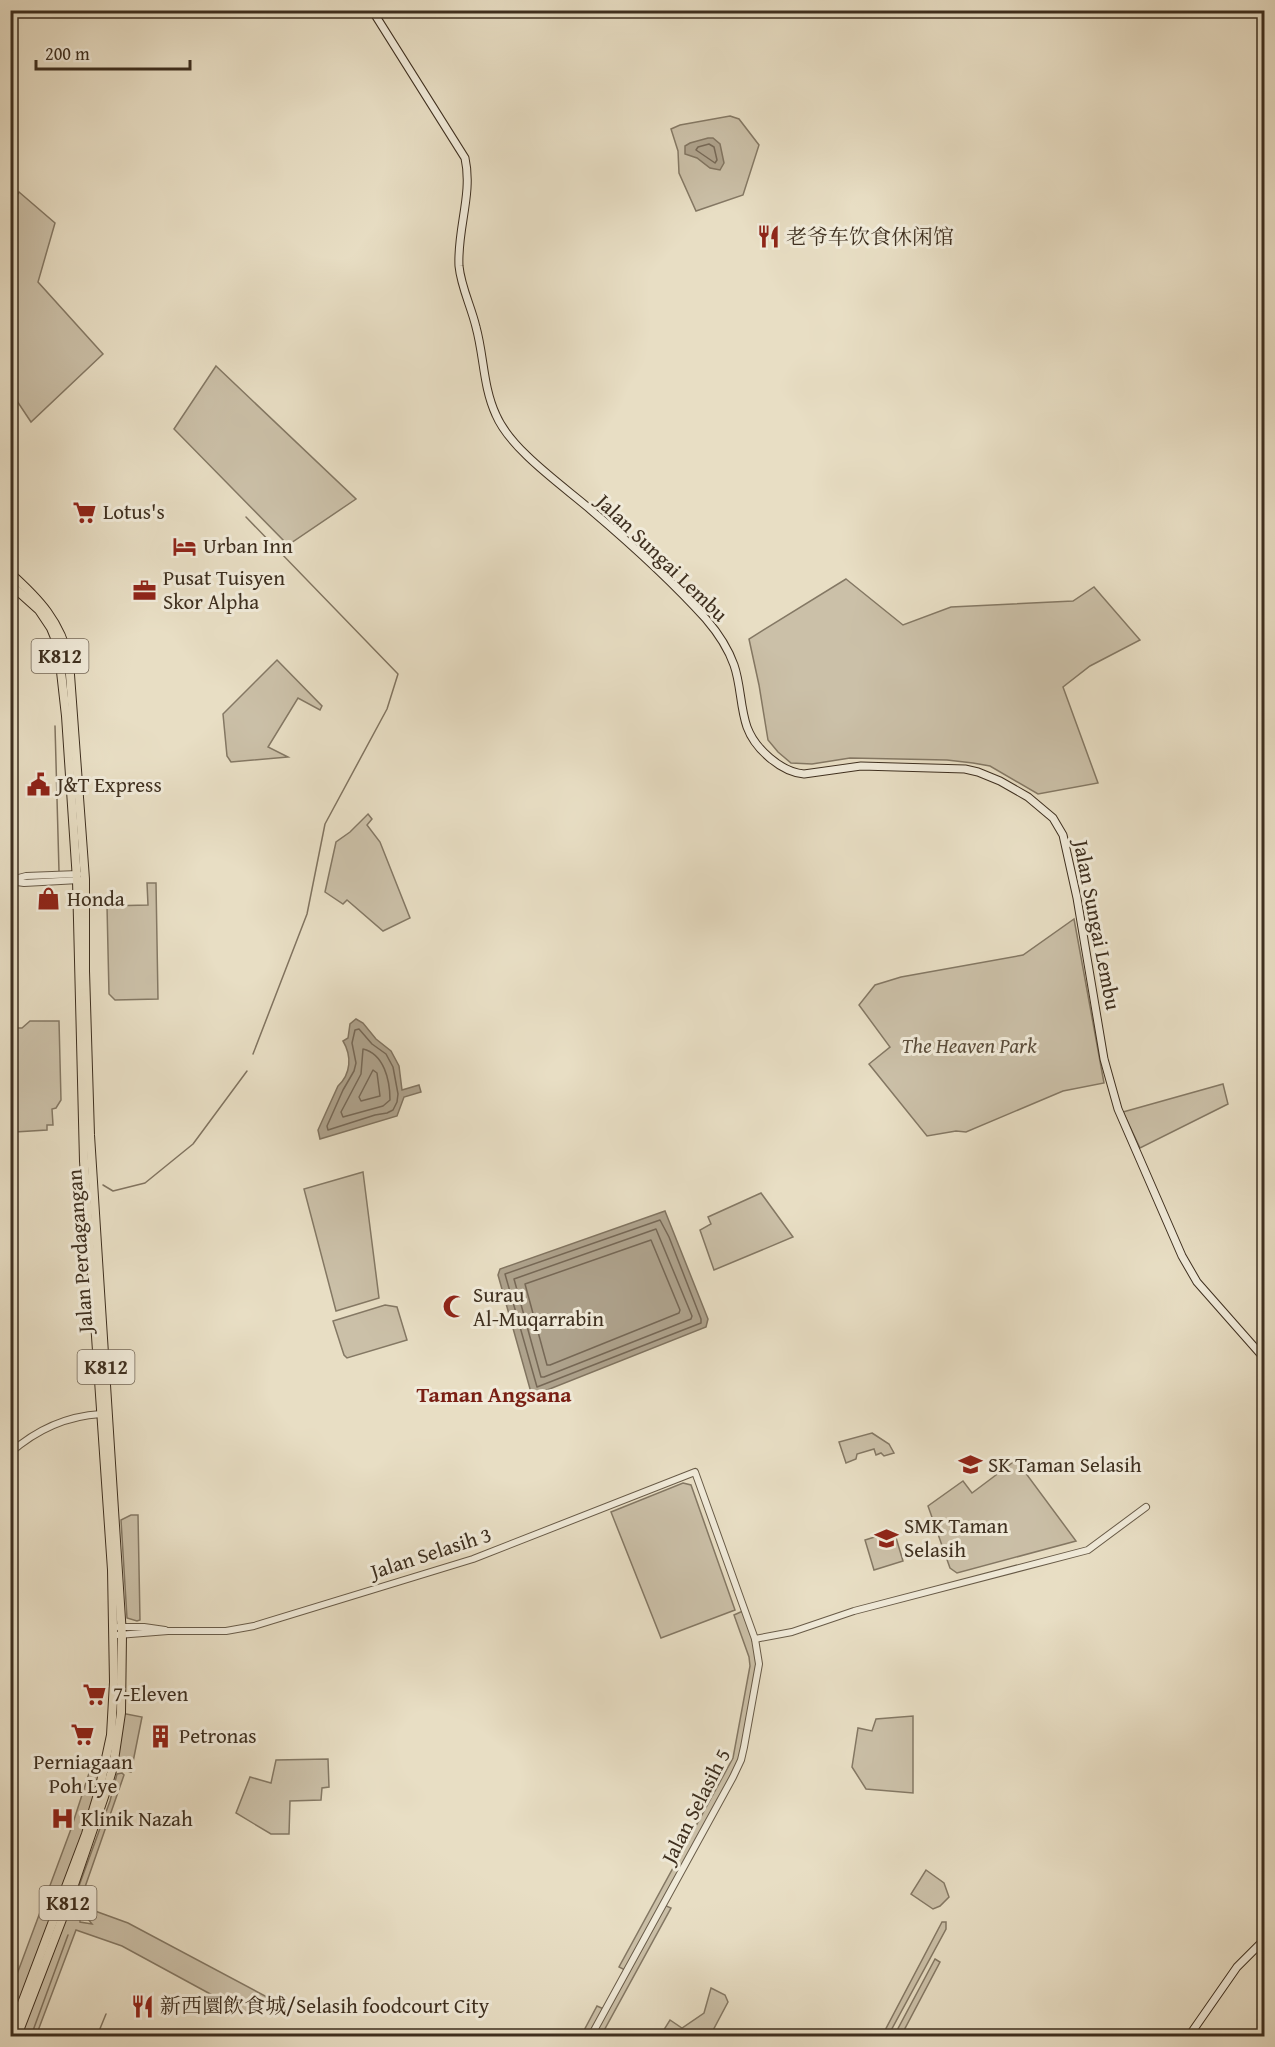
<svg xmlns="http://www.w3.org/2000/svg" width="1275" height="2047" font-family="'Gentium Book Plus','Noto Serif SC',serif">
<style>
.green{fill:#cbc0a8;stroke:#847864;stroke-width:1.5}
.water{fill:#aea28c;stroke:#817460;stroke-width:1.5}
.lines{fill:none;stroke-linecap:round;stroke-linejoin:round}
.shore{stroke:#766856;stroke-width:1.5}
.stream{stroke:#817460;stroke-width:1.5}
.tertiary-casing{stroke:#685b48;stroke-width:8}
.secondary-casing{stroke:#3e2f1f;stroke-width:9}
.primary-casing{stroke:#3e2f1f;stroke-width:10}
.tertiary{stroke:#f0ead9;stroke-width:6}
.secondary{stroke:#f0ead9;stroke-width:7}
.primary{stroke:#e8dec4;stroke-width:8}
.labels{text-anchor:middle;stroke-width:6;stroke-linejoin:round;paint-order:stroke}
.shield{fill:#f0ead9;stroke:#736757;stroke-width:1.5}
.shield-label{font-size:20px;font-weight:bold;fill:#3e2f1f}
.poi-label{font-size:21px;fill:#3e2f1f;stroke:#f0ead9;text-anchor:start}
.street-label{font-size:21px;fill:#3e2f1f;stroke:#f0ead9}
.park-label{font-size:21px;font-style:italic;fill:#5a4c3a;stroke:#f0ead9}
.neighbourhood-label{font-size:22px;font-weight:bold;fill:#7a1f14;stroke:#f0ead9}
</style>
<rect width="100%" height="100%" fill="#e8dec4"/>
<filter id="stains"><feTurbulence type="fractalNoise" baseFrequency=".00333" numOctaves="4"/><feColorMatrix values="0 0 0 0 .2 0 0 0 0 .09 0 0 0 0 .02 0 0 0 .5 -.17"/></filter>
<radialGradient id="worn" r=".72"><stop offset=".6" stop-color="#630" stop-opacity="0"/><stop offset="1" stop-color="#630" stop-opacity=".3"/></radialGradient>
<g class="green">
<polygon points="730,116 739,119 759,145 743,195 696,211 679,173 678,151 671,129 680,125"/>
<polygon points="19,192 55,223 38,282 103,354 31,422 11,392 10,207"/>
<polygon points="216,366 356,499 288,545 174,429"/>
<polygon points="846,579 903,625 951,607 1073,601 1094,587 1140,640 1090,666 1063,687 1098,783 1038,794 990,766 973,763 947,760 850,758 812,764 791,763 778,752 768,740 759,685 749,639"/>
<polygon points="277,660 322,706 320,710 298,698 268,747 288,757 231,762 227,756 223,714"/>
<polygon points="368,814 372,819 367,825 380,842 410,918 383,931 347,900 343,904 325,892 336,842 350,832"/>
<polygon points="147,883 156,883 158,999 115,1000 109,994 107,906 148,905"/>
<polygon points="1074,919 1104,1083 1063,1091 966,1132 956,1131 927,1136 869,1064 890,1047 859,1005 875,985 901,977 1023,955"/>
<polygon points="30,1021 59,1021 61,1100 56,1108 52,1109 53,1125 47,1125 47,1130 15,1132 15,1135 11,1135 11,1028 22,1028"/>
<polygon points="1223,1084 1228,1104 1140,1148 1123,1112"/>
<polygon points="363,1172 379,1298 336,1311 304,1189"/>
<polygon points="761,1193 793,1237 714,1270 700,1230 711,1224 708,1217"/>
<polygon points="385,1305 397,1307 407,1340 347,1358 344,1355 333,1321"/>
<polygon points="872,1433 889,1444 894,1453 884,1456 881,1453 876,1455 874,1449 857,1454 856,1459 846,1463 839,1442"/>
<polygon points="1016,1460 1076,1541 957,1573 950,1568 928,1506 963,1481 972,1493"/>
<polygon points="683,1483 691,1485 735,1610 661,1638 611,1512"/>
<polygon points="131,1515 138,1515 140,1620 137,1621 127,1618 121,1520"/>
<polygon points="894,1531 903,1561 874,1570 865,1540"/>
<polygon points="745,1610 759,1664 741,1760 664,1905 671,1908 601,2036 581,2036 597,2006 606,2010 627,1971 619,1967 733,1758 750,1666 749,1657 734,1615"/>
<polygon points="121,1713 142,1717 131,1772 113,1767"/>
<polygon points="913,1716 913,1793 866,1789 852,1767 858,1728 872,1731 876,1719"/>
<polygon points="328,1759 329,1787 322,1788 321,1800 290,1801 289,1834 271,1834 236,1813 250,1777 271,1783 276,1760"/>
<polygon points="92,1764 105,1767 99,1791 11,2023 10,1993 71,1829"/>
<polygon points="122,1773 124,1775 77,1910 74,1909 72,1905 110,1801 117,1774"/>
<polygon points="926,1870 944,1883 949,1897 940,1906 933,1909 911,1894"/>
<polygon points="84,1907 128,1923 267,1997 260,2007 249,2015 122,1946 76,1930 36,2036 17,2036 64,1914 80,1919 80,1922 92,1924 88,1919 81,1916"/>
<polygon points="942,1922 946,1922 946,1929 888,2036 882,2036"/>
<polygon points="935,1959 940,1962 901,2036 894,2036"/>
<polygon points="711,1988 725,1995 728,2002 710,2036 660,2036 670,2020 682,2028 704,2013"/>
</g>
<g class="water">
<polygon points="708,138 713,138 720,144 724,163 720,170 710,168 697,158 685,154 685,146 690,143"/>
<path d="M356 1019 363 1023 376 1039 391 1051 399 1066 402 1090 419 1085 421 1092 404 1097 397 1116 320 1139 318 1130 338 1086C351 1074 352 1056 343 1041L348 1038 350 1024Z"/>
<polygon points="665,1211 708,1319 706,1327 532,1396 498,1275 500,1269"/>
</g>
<g class="lines">
<g class="shore">
<polygon points="709,144 714,147 717,160 715,163 696,150 698,147"/>
<polygon points="359,1029 372,1044 386,1054 393,1067 398,1094 397,1102 393,1110 387,1113 375,1115 328,1130 327,1126 343,1090 354,1071 356,1063 352,1043 355,1030"/>
<path d="M363 1049C384 1054 390 1080 390 1100L383 1106 343 1117 341 1112 361 1074Z"/>
<polygon points="373,1070 377,1073 380,1096 361,1101 359,1097"/>
<polygon points="660,1220 669,1237 701,1319 701,1323 537,1387 505,1274"/>
<polygon points="656,1229 692,1316 691,1319 544,1377 541,1377 514,1279"/>
<polygon points="651,1240 680,1310 679,1313 550,1365 547,1365 525,1284"/>
</g>
<g class="stream">
<polyline points="246,517 398,674 387,709 325,824 307,914 253,1054"/>
<polyline points="55,726 59,871"/>
<polyline points="103,1185 113,1191 145,1183 193,1144 247,1071"/>
<polyline points="31,2036 68,1935"/>
<polyline points="97,2036 106,2014"/>
</g>
<defs>
<g id="tertiary">
<polyline points="11,880 26,876 78,874"/>
<polyline points="10,881 24,883 79,880"/>
<path d="M10 1453C36 1430 67 1416 101 1414"/>
<polyline points="118,1627 144,1627 165,1630"/>
<polyline points="118,1635 168,1631 226,1631 254,1626 473,1559 695,1472 755,1639 759,1664 744,1747 741,1760 733,1777 591,2036"/>
<polyline points="755,1639 792,1632 854,1611 1088,1550 1146,1507"/>
</g>
<g id="secondary">
<path d="M372 10 465 158C473 194 457 229 459 266 461 287 471 306 476 327 484 356 483 387 496 415 511 450 562 485 591 510 631 544 671 580 706 619 718 633 728 648 734 665 741 685 740 707 747 727 755 749 781 772 804 774L861 766 965 769 978 772 1000 781 1028 797 1053 818 1063 835 1077 898 1104 1059 1118 1109 1182 1256 1197 1282 1264 1358"/>
<polyline points="1189,2036 1237,1967 1264,1940"/>
</g>
<g id="primary">
<path d="M10 573C39 599 61 622 69 661L85 879V971L90 1135 122 1635 121 1713 113 1767 106 1791 64 1914 17 2036"/>
<polyline points="10,584 39,610 51,628 58,645 66,716 77,880 84,1161 112,1570 114,1682 111,1735 99,1791 86,1834 10,2035"/>
</g>
</defs>
<use href="#tertiary" class="tertiary-casing"/>
<use href="#secondary" class="secondary-casing"/>
<use href="#primary" class="primary-casing"/>
<use href="#tertiary" class="tertiary"/>
<use href="#secondary" class="secondary"/>
<use href="#primary" class="primary"/>
</g>
<defs>
<symbol id="restaurant-bare" viewBox="-9 -9 18 18"><path d="M-5-6h1v4h1v-4h1v4h1v-4h1v5L-1.5 .5V6h-2V.5L-5-1ZM5-6V6H3V1.5H1.5Q1.5-4 5-6Z" fill="#8f2418" stroke="#f0ead9" stroke-width="2.5" paint-order="stroke"/></symbol>
<symbol id="supermarket-bare" viewBox="-9 -9 18 18"><path d="M-6-5.5h2.5l.6 2H6L4.5 2H-2.5L-4.4-4H-6ZM-1.5 3.2a1.3 1.3 0 1 0 .1 0ZM3 3.2a1.3 1.3 0 1 0 .1 0Z" fill="#8f2418" stroke="#f0ead9" stroke-width="2.5" paint-order="stroke"/></symbol>
<symbol id="hotel-bare" viewBox="-9 -9 18 18"><path d="M-6-4.5h1.5V1H6V5H4.5V3h-9V5H-6ZM-4 0a1.8 1.8 0 1 1 3.6 0ZM.5 0V-2.5h3Q6-2.5 6 0Z" fill="#8f2418" stroke="#f0ead9" stroke-width="2.5" paint-order="stroke"/></symbol>
<symbol id="office-bare" viewBox="-9 -9 18 18"><path d="M-6-3h4V-5.5h4V-3h4V5H-6ZM-1-4.5V-3h2v-1.5ZM-6 0V1H6V0Z" fill="#8f2418" stroke="#f0ead9" stroke-width="2.5" paint-order="stroke"/></symbol>
<symbol id="civic-bare" viewBox="-9 -9 18 18"><path d="M-.6-6.5H3V-4.5H.6V-3L4-1V1h2V6H-6V1h2V-1L-.6-3ZM-1.2 2.5V6h2.4V2.5Z" fill="#8f2418" stroke="#f0ead9" stroke-width="2.5" paint-order="stroke"/></symbol>
<symbol id="shop-bare" viewBox="-9 -9 18 18"><path d="M-5-2.5h2.3a2.7 3.5 0 0 1 5.4 0H5L5.5 6h-11ZM-1.5-2.5h3a1.5 2.3 0 0 0-3 0Z" fill="#8f2418" stroke="#f0ead9" stroke-width="2.5" paint-order="stroke"/></symbol>
<symbol id="mosque-bare" viewBox="-9 -9 18 18"><path d="M3.5-4.9A6 6 0 1 0 3.5 4.9A5 5 0 1 1 3.5-4.9Z" fill="#8f2418" stroke="#f0ead9" stroke-width="2.5" paint-order="stroke"/></symbol>
<symbol id="school-bare" viewBox="-9 -9 18 18"><path d="M0-5L7-2L0 1L-7-2ZM-4 1L0 2.5L4 1V4Q0 6-4 4Z" fill="#8f2418" stroke="#f0ead9" stroke-width="2.5" paint-order="stroke"/></symbol>
<symbol id="building-bare" viewBox="-9 -9 18 18"><path d="M-4-6H4V6H1V3H-1V6H-4ZM-2.5-4.3h1.7v1.8h-1.7ZM.8-4.3h1.7v1.8H.8ZM-2.5-1h1.7V.8h-1.7ZM.8-1h1.7V.8H.8Z" fill="#8f2418" stroke="#f0ead9" stroke-width="2.5" paint-order="stroke"/></symbol>
<symbol id="hospital-bare" viewBox="-9 -9 18 18"><path d="M-5-5h3v3.5h4V-5h3V5h-3V1.5h-4V5h-3Z" fill="#8f2418" stroke="#f0ead9" stroke-width="2.5" paint-order="stroke"/></symbol>
</defs>
<g fill-rule="evenodd">
<use href="#restaurant-bare" x="752" y="220" width="33" height="33"/>
<use href="#supermarket-bare" x="68" y="496" width="33" height="33"/>
<use href="#hotel-bare" x="168" y="530" width="33" height="33"/>
<use href="#office-bare" x="128" y="574" width="33" height="33"/>
<use href="#civic-bare" x="22" y="768" width="33" height="33"/>
<use href="#shop-bare" x="32" y="882" width="33" height="33"/>
<use href="#mosque-bare" x="438" y="1290" width="33" height="33"/>
<use href="#school-bare" x="954" y="1448" width="33" height="33"/>
<use href="#school-bare" x="870" y="1522" width="33" height="33"/>
<use href="#supermarket-bare" x="78" y="1678" width="33" height="33"/>
<use href="#supermarket-bare" x="66" y="1718" width="33" height="33"/>
<use href="#building-bare" x="144" y="1720" width="33" height="33"/>
<use href="#hospital-bare" x="46" y="1802" width="33" height="33"/>
<use href="#restaurant-bare" x="126" y="1990" width="33" height="33"/>
</g>
<g class="labels">
<g class="shield">
<rect x="31.5" y="639" width="57" height="34" rx="4.5"/>
<rect x="77.5" y="1350" width="57" height="34" rx="4.5"/>
<rect x="39.5" y="1886" width="57" height="34" rx="4.5"/>
</g>
<g class="shield-label">
<text x="60" y="663">K812</text>
<text x="106" y="1374">K812</text>
<text x="68" y="1910">K812</text>
</g>
<g class="poi-label">
<text x="786" y="244">老爷车饮食休闲馆</text>
<text x="103" y="519">Lotus's</text>
<text x="203" y="553">Urban Inn</text>
<text x="163" y="585">Pusat Tuisyen<tspan x="163" dy="24">Skor Alpha</tspan></text>
<text x="57" y="792">J&amp;T Express</text>
<text x="67" y="906">Honda</text>
<text x="473" y="1302">Surau<tspan x="473" dy="24">Al-Muqarrabin</tspan></text>
<text x="988" y="1472">SK Taman Selasih</text>
<text x="904" y="1533">SMK Taman<tspan x="904" dy="24">Selasih</tspan></text>
<text x="113" y="1701">7-Eleven</text>
<text x="179" y="1743">Petronas</text>
<text x="83" y="1769" text-anchor="middle">Perniagaan<tspan x="83" dy="24">Poh Lye</tspan></text>
<text x="81" y="1826">Klinik Nazah</text>
<text x="160" y="2013">新西圜飲食城/Selasih foodcourt City</text>
</g>
<g class="street-label">
<text transform="translate(662 558) rotate(44)" y="7">Jalan Sungai Lembu</text>
<text transform="translate(1097 925) rotate(79)" y="7">Jalan Sungai Lembu</text>
<text transform="translate(80 1251) rotate(-94)" y="7">Jalan Perdagangan</text>
<text transform="translate(431 1553) rotate(-18)" y="7">Jalan Selasih 3</text>
<text transform="translate(696 1806) rotate(-63)" y="7">Jalan Selasih 5</text>
</g>
<g class="park-label">
<text x="969" y="1053">The Heaven Park</text>
</g>
<g class="neighbourhood-label">
<text x="494" y="1402">Taman Angsana</text>
</g>
</g>
<rect width="1275" height="2047" fill="none" stroke="#e8dec4" stroke-width="36"/>
<rect x="12" y="12" width="1251" height="2023" fill="none" stroke="#3e2f1f" stroke-width="3"/>
<rect x="18" y="18" width="1239" height="2011" fill="none" stroke="#3e2f1f" stroke-width="1.5"/>
<path d="M36 60v9h154v-9" fill="none" stroke="#3e2f1f" stroke-width="3"/>
<text x="45" y="60" font-size="18" fill="#3e2f1f" stroke="#f0ead9" stroke-width="4.5" paint-order="stroke">200 m</text>
<rect width="100%" height="100%" filter="url(#stains)"/>
<rect width="100%" height="100%" fill="url(#worn)"/>
</svg>
